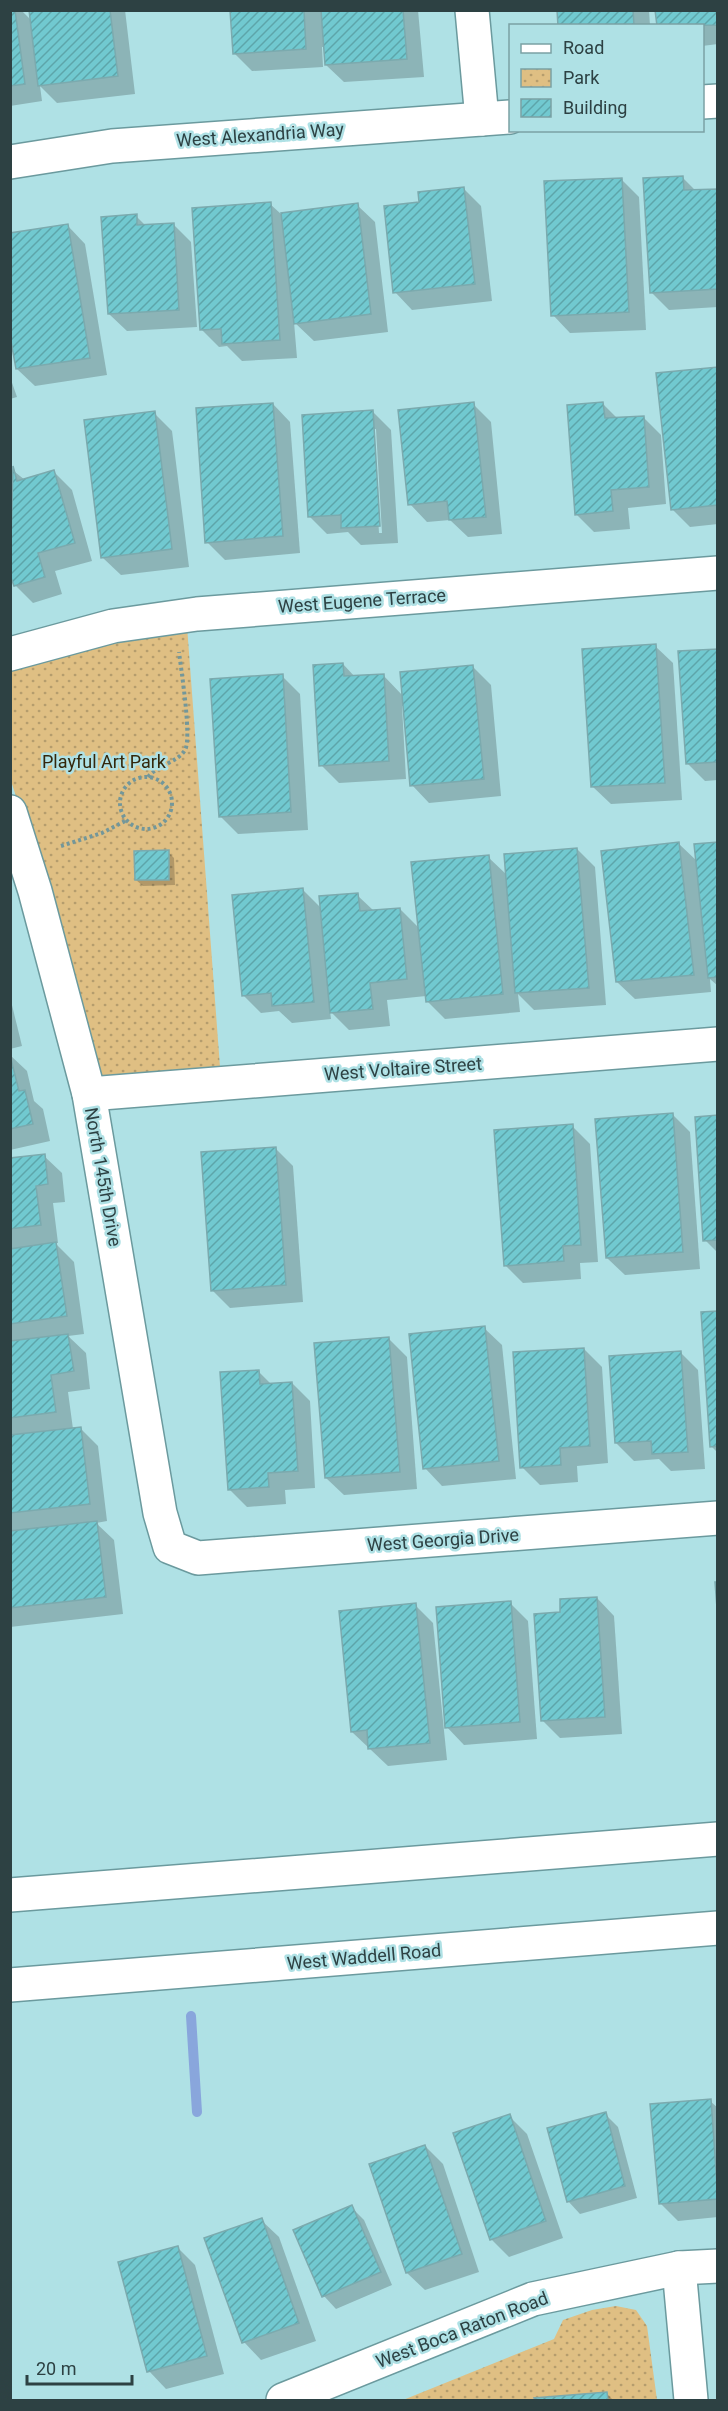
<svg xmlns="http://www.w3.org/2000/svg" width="728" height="2411" font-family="Roboto,sans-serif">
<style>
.park{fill:url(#park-dots)}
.shadow{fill:#0003;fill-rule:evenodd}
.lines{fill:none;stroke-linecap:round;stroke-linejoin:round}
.stream{stroke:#89a6dc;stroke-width:10}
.building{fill:url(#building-hatch);stroke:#7baaae;stroke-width:1.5}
.street-casing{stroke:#6b9a9e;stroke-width:36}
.secondary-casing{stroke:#6b9a9e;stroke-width:36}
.path{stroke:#73979a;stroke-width:4;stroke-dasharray:3 3;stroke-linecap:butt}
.street{stroke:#fff;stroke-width:33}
.secondary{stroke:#fff;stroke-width:33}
.labels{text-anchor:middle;stroke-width:5;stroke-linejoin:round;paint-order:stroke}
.street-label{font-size:18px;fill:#2d4143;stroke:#afe1e5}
.park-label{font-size:18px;fill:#34270b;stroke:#afe1e5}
</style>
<defs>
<pattern id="park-dots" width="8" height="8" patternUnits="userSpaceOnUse" patternTransform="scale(1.5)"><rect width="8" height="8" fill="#dfbf83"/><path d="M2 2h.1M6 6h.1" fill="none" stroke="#b59d6d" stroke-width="1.8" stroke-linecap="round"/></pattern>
<pattern id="building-hatch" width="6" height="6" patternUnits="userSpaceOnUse" patternTransform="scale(1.5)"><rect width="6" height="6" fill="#71c9d0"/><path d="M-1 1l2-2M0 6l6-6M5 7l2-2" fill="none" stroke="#5da5aa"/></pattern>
</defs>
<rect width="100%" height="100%" fill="#afe1e5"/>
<g class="park">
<polygon points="187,626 220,1067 102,1077 58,924 11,781 10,670 79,644"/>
<polygon points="616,2306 636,2310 647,2326 657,2400 403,2400 554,2339 563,2320 592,2310"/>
</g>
<g class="shadow">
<polygon points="10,10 21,10 32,21 31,10 125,10 135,94 57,103 40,86 42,101 10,106"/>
<polygon points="232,10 418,10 424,77 344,82 326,65 325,47 322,47 323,67 252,71 234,53"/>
<polygon points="558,10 649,10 650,26 559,26"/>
<polygon points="718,10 718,44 702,46 702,26 658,26"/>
<polygon points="682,177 696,191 718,190 718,307 669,310 651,292"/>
<polygon points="621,179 639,197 646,330 570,333 553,315"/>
<polygon points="463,188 481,206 492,301 412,310 395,292 420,204"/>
<polygon points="270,204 281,214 357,205 375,222 388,332 314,341 294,322 297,358 242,361 227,346 219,347 201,329"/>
<polygon points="136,216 146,226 173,224 191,242 197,327 127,331 109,314"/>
<polygon points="68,226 85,244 107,375 35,386 17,369"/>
<polygon points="718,368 718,524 690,527 672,509"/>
<polygon points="10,377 17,397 10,399"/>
<polygon points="273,404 290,422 300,553 225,560 207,542"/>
<polygon points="473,404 491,422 502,534 468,537 450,520 427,522 410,504"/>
<polygon points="603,404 618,419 643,417 661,435 666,504 628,508 630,529 594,532 576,514"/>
<path d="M373 412 391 430 398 543 361 545 348 532 327 534 309 516ZM373 429H376L382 533H379Z"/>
<polygon points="154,413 172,431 189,567 121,575 103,558"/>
<polygon points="10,468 25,480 54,472 72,490 92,561 55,571 62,594 33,603 15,585 10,570"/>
<polygon points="655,646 673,663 682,800 611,804 593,787"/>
<polygon points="718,650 718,780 705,781 687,763"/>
<polygon points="343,664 355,677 383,675 403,696 473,667 491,685 501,796 429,803 412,785 404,706 402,706 406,779 339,783 321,765"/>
<polygon points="282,676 300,694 308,830 238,834 220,816"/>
<polygon points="718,843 718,986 710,979 711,992 635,999 617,982 679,844 698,862"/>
<polygon points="577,849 595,867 606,1005 534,1010 518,994 520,1012 445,1019 427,1001 426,996 387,1000 390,1026 349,1030 330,1011 331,1019 292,1023 279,1011 261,1013 243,995 302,889 322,909 357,895 374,911 400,909 420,929 488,857 507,875"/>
<polygon points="168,852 174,858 175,885 143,886 136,880"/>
<polygon points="10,997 22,1046 10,1049"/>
<polygon points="10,1055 27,1071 34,1101 43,1109 50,1141 10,1150"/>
<polygon points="672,1114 690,1132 700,1269 625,1275 607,1258"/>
<polygon points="718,1117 718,1253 705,1240"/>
<polygon points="572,1126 590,1144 598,1262 580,1263 581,1279 523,1283 505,1265"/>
<polygon points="275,1148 293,1166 303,1302 230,1308 212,1290"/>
<polygon points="44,1156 62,1173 65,1202 53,1203 58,1243 55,1243 74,1262 84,1334 68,1336 86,1353 90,1389 68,1392 73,1429 80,1428 98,1446 107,1521 96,1523 114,1540 123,1614 10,1627 10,1159"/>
<polygon points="718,1313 718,1453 711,1446"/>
<polygon points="484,1328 502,1345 516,1479 442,1486 425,1468"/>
<polygon points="389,1339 407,1357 417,1489 344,1495 326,1478"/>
<polygon points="584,1349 602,1367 608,1463 577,1466 578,1482 540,1485 522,1467"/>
<polygon points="680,1352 698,1370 705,1469 671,1471 659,1459 634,1461 616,1443"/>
<polygon points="258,1371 272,1385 292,1383 310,1401 315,1488 285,1490 286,1504 247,1507 229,1489"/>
<polygon points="597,1598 614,1616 622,1734 560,1738 542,1720"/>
<polygon points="510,1603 528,1621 537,1739 464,1745 444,1724"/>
<polygon points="415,1605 433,1623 447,1760 388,1766 352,1732"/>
<polygon points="710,2101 718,2108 718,2217 678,2221 660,2203"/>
<polygon points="605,2114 618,2127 637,2198 580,2214 568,2201"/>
<polygon points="509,2116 527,2134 563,2238 509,2257 491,2239"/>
<polygon points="425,2146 443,2164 479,2272 425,2290 407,2273 371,2165"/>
<polygon points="351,2207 364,2220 392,2285 336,2309 324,2296 295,2231"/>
<polygon points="261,2220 279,2237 316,2341 261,2360 244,2342"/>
<polygon points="177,2247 195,2265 224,2374 166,2389 149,2371"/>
<polygon points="606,2393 613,2400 536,2400 536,2399"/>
</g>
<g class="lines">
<polyline class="stream" points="191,2016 197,2112"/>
</g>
<g class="building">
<polygon points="10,10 15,10 25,84 10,86"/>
<polygon points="29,10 110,10 118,76 38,86"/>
<polygon points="230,10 304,10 306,49 233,54"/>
<polygon points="321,10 403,10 407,59 325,65"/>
<polygon points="557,10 633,10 634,26 558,26"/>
<polygon points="655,10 718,10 718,25 657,26"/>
<polygon points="683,176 684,190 718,189 718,289 650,293 643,178"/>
<polygon points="622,178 629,312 551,316 544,181"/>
<polygon points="464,187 475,284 393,293 384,206 419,202 418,192"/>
<polygon points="271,202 280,340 222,344 221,329 200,330 192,208"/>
<polygon points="358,203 371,314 294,324 281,213"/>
<polygon points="137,214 137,225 174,223 179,310 108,314 101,217"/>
<polygon points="68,224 90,358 16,369 10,336 10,233"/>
<polygon points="718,367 718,505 671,510 656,373"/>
<polygon points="474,402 486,517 449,520 447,501 408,505 398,410"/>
<polygon points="603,402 605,418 644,416 649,487 611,490 613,511 575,515 567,405"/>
<polygon points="273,403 283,536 205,543 196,408"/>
<polygon points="373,410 380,526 341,528 341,515 308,517 302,415"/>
<polygon points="155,411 172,549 101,558 84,420"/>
<polygon points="13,466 17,481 54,470 75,543 38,553 45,577 14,586 10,575"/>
<polygon points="656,644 665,783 591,787 582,649"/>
<polygon points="718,649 718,762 686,764 678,651"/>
<polygon points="343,663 344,676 384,674 389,761 319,766 313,665"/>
<polygon points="473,665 484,779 410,786 400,672"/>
<polygon points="283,674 291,812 219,817 210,679"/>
<polygon points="679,842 694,975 616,982 601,851"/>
<polygon points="718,842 718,977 708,978 694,844"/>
<polygon points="577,848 589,988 515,993 504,854"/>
<polygon points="169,850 169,880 135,880 134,851"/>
<polygon points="489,855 503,994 426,1002 411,862"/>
<polygon points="303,888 314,1002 272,1006 271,993 242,996 232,895"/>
<polygon points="358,893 360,911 400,908 407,979 370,983 373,1009 330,1013 319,896"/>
<polygon points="10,1055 19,1091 25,1090 33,1124 10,1129"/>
<polygon points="673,1113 683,1252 606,1258 595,1119"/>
<polygon points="718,1115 718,1240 703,1241 695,1117"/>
<polygon points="573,1124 581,1245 563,1246 564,1261 504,1266 494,1130"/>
<polygon points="276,1147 286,1285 211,1291 201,1152"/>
<polygon points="45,1154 48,1184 36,1186 41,1225 10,1229 10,1158"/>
<polygon points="56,1242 67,1316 10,1324 10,1249"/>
<polygon points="718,1311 718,1446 710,1447 701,1312"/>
<polygon points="485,1326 499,1461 423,1469 409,1334"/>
<polygon points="68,1334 74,1371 51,1375 56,1412 10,1418 10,1341"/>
<polygon points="389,1337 400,1472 325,1478 314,1343"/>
<polygon points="584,1348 590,1446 560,1448 561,1465 520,1468 513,1352"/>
<polygon points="681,1351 688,1452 652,1454 651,1441 615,1443 609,1356"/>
<polygon points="259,1370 260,1384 292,1382 298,1471 268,1473 269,1487 228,1490 220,1372"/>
<polygon points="81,1427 90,1504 10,1513 10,1435"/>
<polygon points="97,1521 106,1597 10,1608 10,1531"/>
<polygon points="715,1582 718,1582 718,1621"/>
<polygon points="597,1597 605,1717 541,1721 534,1614 560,1612 560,1599"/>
<polygon points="511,1601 520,1722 445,1728 436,1607"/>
<polygon points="416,1603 430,1743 368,1749 367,1730 351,1732 339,1611"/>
<polygon points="711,2099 718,2199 659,2204 650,2104"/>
<polygon points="606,2112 625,2186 567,2202 547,2128"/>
<polygon points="510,2114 546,2221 490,2240 453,2133"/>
<polygon points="425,2145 462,2254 406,2273 369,2164"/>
<polygon points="352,2205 381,2272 322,2297 293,2230"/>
<polygon points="262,2218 299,2323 242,2343 204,2238"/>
<polygon points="178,2246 207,2356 147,2372 118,2262"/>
<polygon points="607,2392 608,2400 535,2400 534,2398"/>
</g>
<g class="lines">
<defs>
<g id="street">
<polyline points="472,10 482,119"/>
<polyline points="702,102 718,101"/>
<polyline points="10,162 112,146 510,117"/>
<polyline points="10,654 113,626 197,614 718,573"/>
<polyline points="10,812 35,891 89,1094 160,1513 170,1547 198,1558 718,1518"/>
<polyline points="89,1094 718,1044"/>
<polyline points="679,2268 691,2400"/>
<polyline points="283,2400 533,2299 679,2268 718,2266"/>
</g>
<g id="secondary">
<polyline points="10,1895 718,1839"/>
<polyline points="10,1985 718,1928"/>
</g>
</defs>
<use href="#street" class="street-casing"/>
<use href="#secondary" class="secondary-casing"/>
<g class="path">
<path d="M148 777C158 765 178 762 185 750 192 738 181 669 179 652"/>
<circle cx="146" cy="803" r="26"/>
<polyline points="61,846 102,833 127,820"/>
</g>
<use href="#street" class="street"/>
<use href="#secondary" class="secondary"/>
</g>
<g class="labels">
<g class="street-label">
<text transform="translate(260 135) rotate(-4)" y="6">West Alexandria Way</text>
<text transform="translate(362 601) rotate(-4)" y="6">West Eugene Terrace</text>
<text transform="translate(403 1069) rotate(-4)" y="6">West Voltaire Street</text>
<text transform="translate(103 1177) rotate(80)" y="6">North 145th Drive</text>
<text transform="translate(443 1540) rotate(-4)" y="6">West Georgia Drive</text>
<text transform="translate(364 1957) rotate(-5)" y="6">West Waddell Road</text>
<text transform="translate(462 2330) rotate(-21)" y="6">West Boca Raton Road</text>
</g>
<g class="park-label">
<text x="104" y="768">Playful Art Park</text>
</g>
</g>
<rect width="728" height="2411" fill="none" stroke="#2d4143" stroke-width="24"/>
<rect x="509" y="24" width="195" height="108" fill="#afe1e5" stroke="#7ba1a4" stroke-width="1.5"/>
<rect x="521" y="44" width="30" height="9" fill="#ffffff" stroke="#7ba1a4" stroke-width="1.5"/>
<text x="563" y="54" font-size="18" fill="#2d4143">Road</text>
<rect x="521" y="69" width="30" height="18" fill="url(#park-dots)" stroke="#7ba1a4" stroke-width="1.5"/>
<text x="563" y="84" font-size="18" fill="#2d4143">Park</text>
<rect x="521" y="99" width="30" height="18" fill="url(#building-hatch)" stroke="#7ba1a4" stroke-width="1.5"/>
<text x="563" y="114" font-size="18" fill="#2d4143">Building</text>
<path d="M27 2375v9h105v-9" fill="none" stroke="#2d4143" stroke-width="3"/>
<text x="36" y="2375" font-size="18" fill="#2d4143" stroke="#afe1e5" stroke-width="4.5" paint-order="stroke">20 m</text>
</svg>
